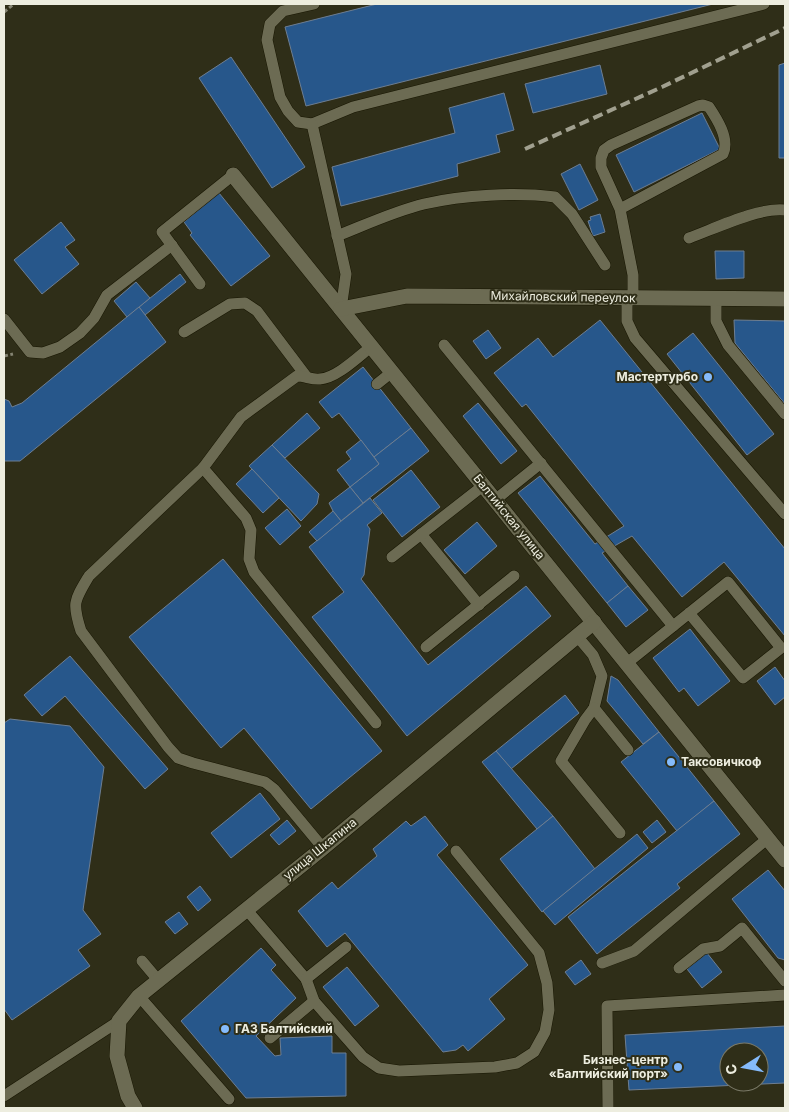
<svg xmlns="http://www.w3.org/2000/svg" width="789" height="1112" font-family="Inter,sans-serif">
<style>
.building{fill:#27578b;stroke:#6d7e92;fill-rule:evenodd}
.lines{fill:none;stroke-linecap:round;stroke-linejoin:round}
.lane-casing{stroke:#181602;stroke-width:12}
.street-casing{stroke:#181602;stroke-width:16}
.path{stroke:#858472;stroke-width:3;stroke-dasharray:4 2.5;stroke-linecap:butt}
.lane{stroke:#6c6b53;stroke-width:11}
.street{stroke:#6c6b53;stroke-width:15}
.rail{stroke:#a1a08f;stroke-width:4;stroke-dasharray:10 5;stroke-linecap:butt}
.poi-dot{fill:#85bbfb;stroke:#2f2e18;stroke-width:2}
.labels{text-anchor:middle;stroke-width:4;stroke-linejoin:round;paint-order:stroke}
.street-label{font-size:12px;fill:#ededdf;stroke:#2f2e18}
.poi-label{font-size:12px;font-weight:bold;fill:#ededdf;stroke:#2f2e18;text-anchor:end}
</style>
<rect width="100%" height="100%" fill="#2f2e18"/>
<g class="building">
<polygon points="377,4 713,4 306,106 285,27"/>
<polygon points="231,57 305,167 272,188 199,78"/>
<polygon points="785,63 785,158 779,158 779,65"/>
<polygon points="600,65 607,94 533,113 525,84"/>
<polygon points="504,93 514,130 496,135 500,152 457,164 458,176 341,206 332,167 455,133 449,108"/>
<polygon points="702,113 720,149 634,192 616,155"/>
<polygon points="580,164 598,200 579,210 561,174"/>
<polygon points="219,193 270,256 231,286 190,235 192,233 184,222"/>
<polygon points="600,214 605,232 593,236 588,221 591,220 590,217"/>
<polygon points="61,222 75,240 65,247 79,264 42,294 14,260"/>
<polygon points="715,251 744,251 744,278 716,279"/>
<polygon points="180,274 186,282 145,315 139,307"/>
<polygon points="136,282 150,298 127,317 114,301"/>
<polygon points="139,307 166,342 20,461 4,461 4,399 9,401 12,407 22,403"/>
<polygon points="600,320 785,549 785,636 724,562 682,597 632,536 602,553 628,586 607,603 518,493 540,476 595,544 624,526 526,404 522,407 494,373 538,338 553,357"/>
<polygon points="734,320 785,321 785,404 735,343"/>
<polygon points="488,330 501,348 486,359 473,341"/>
<polygon points="693,333 774,434 747,455 667,354"/>
<polygon points="363,367 411,428 374,457 339,413 332,418 319,402"/>
<polygon points="478,403 517,451 501,464 463,416"/>
<polygon points="307,413 320,428 285,458 272,445"/>
<polygon points="411,428 429,451 363,503 350,487 379,464 374,457"/>
<polygon points="361,440 379,464 350,487 337,470 351,459 346,452"/>
<polygon points="272,445 319,494 317,504 301,521 249,466"/>
<polygon points="252,469 279,498 263,513 236,484"/>
<polygon points="411,470 440,507 402,537 373,500"/>
<polygon points="350,487 363,503 341,521 333,511 329,503"/>
<polygon points="370,498 382,513 367,525 370,529 364,575 361,579 428,665 526,586 551,616 407,736 312,617 344,592 309,547"/>
<polygon points="287,509 301,526 280,545 265,528"/>
<polygon points="333,511 341,521 317,541 309,532"/>
<polygon points="477,522 497,546 465,574 444,550"/>
<polygon points="223,559 382,751 311,809 244,728 221,748 129,637"/>
<polygon points="628,586 648,610 626,627 607,603"/>
<polygon points="690,629 730,681 698,706 684,688 679,692 653,658"/>
<polygon points="70,656 168,769 145,789 65,696 42,716 24,695"/>
<polygon points="775,667 785,681 785,697 775,705 757,681"/>
<polygon points="611,676 618,680 659,732 643,744 607,701"/>
<polygon points="565,695 579,713 511,769 496,751"/>
<polygon points="10,719 70,726 104,767 83,910 101,934 78,950 90,966 12,1020 4,1009 4,723"/>
<polygon points="659,732 714,801 677,831 621,762"/>
<polygon points="496,751 553,816 537,829 482,762"/>
<polygon points="260,793 280,819 231,858 211,833"/>
<polygon points="714,801 740,834 677,884 680,888 597,954 568,917"/>
<polygon points="425,816 448,845 437,855 528,965 489,999 505,1019 468,1051 463,1045 456,1050 443,1052 345,933 327,947 298,911 332,882 338,889 377,856 373,849 406,821 411,826"/>
<polygon points="553,816 595,869 542,912 500,859"/>
<polygon points="287,820 296,831 279,845 270,835"/>
<polygon points="657,820 666,832 652,843 643,832"/>
<polygon points="637,834 648,848 555,925 543,911"/>
<polygon points="768,870 785,891 785,960 778,958 732,899"/>
<polygon points="200,886 211,900 198,911 187,897"/>
<polygon points="179,912 188,924 175,934 165,922"/>
<polygon points="261,948 276,965 271,970 296,998 256,1036 275,1056 281,1055 280,1038 332,1036 332,1053 346,1053 346,1096 246,1098 181,1021"/>
<polygon points="707,953 722,972 702,988 687,969"/>
<polygon points="581,960 591,974 575,985 565,972"/>
<polygon points="347,967 379,1006 355,1026 323,987"/>
<path d="M785 1026V1083L629 1090 625 1035ZM729 1052H759V1082H729Z"/>
</g>
<g class="lines">
<defs>
<g id="lane">
<polyline points="314,4 283,11 270,24 267,40 280,97 288,111 298,122 312,124 353,107 764,4"/>
<polyline points="312,124 346,274 341,309"/>
<path d="M620 209 723 154C730 139 717 119 709 107L703 105 698 106 611 145 604 150 601 158V167L620 209 633 275V298"/>
<path d="M337 236C365 225 395 211 424 204 463 195 516 192 555 197L572 214 605 265"/>
<path d="M689 238C714 229 759 207 785 210"/>
<polyline points="200,284 162,232 233,175"/>
<polyline points="627,298 627,321 635,338 785,514"/>
<polyline points="716,298 716,321 728,345 785,414"/>
<polyline points="4,319 30,352 43,353 60,347 80,333 94,318 107,295 172,245"/>
<polyline points="184,332 230,304 245,303 257,311 306,376"/>
<polyline points="444,345 673,626"/>
<polyline points="377,384 392,372"/>
<polyline points="203,468 246,518 251,530 249,559 254,572 376,723"/>
<polyline points="495,500 541,463"/>
<polyline points="421,534 479,605"/>
<polyline points="392,557 484,485"/>
<polyline points="577,636 593,655 602,676 594,708 628,750"/>
<polyline points="426,647 514,576"/>
<polyline points="627,663 728,582 781,648 743,678 689,613"/>
<polyline points="594,708 585,720 561,761 620,833"/>
<path d="M323 848 274 789 265 782 193 763 178 758 168 747 81 631C72 603 74 601 89 576L203 468 241 417 297 376C305 376 312 380 320 379 337 378 359 356 372 346"/>
<polyline points="246,909 306,979 314,1001 363,1057 379,1068 399,1071 495,1067 517,1063 534,1052 545,1032 549,1010 547,983 539,953 456,851"/>
<polyline points="142,961 158,980"/>
<polyline points="602,963 634,951 768,838"/>
<polyline points="679,968 703,949 720,946 742,928 785,981"/>
<polyline points="306,979 346,947"/>
<polyline points="139,996 229,1099"/>
<polyline points="270,1038 314,1001"/>
<polyline points="4,1096 119,1021"/>
<polyline points="608,1108 607,1006 785,995"/>
</g>
<g id="street">
<polyline points="233,175 785,860"/>
<polyline points="341,309 407,296 785,299"/>
<polyline points="135,1108 128,1096 117,1056 119,1021 139,996 323,848 594,622"/>
</g>
</defs>
<use href="#lane" class="lane-casing"/>
<use href="#street" class="street-casing"/>
<g class="path">
<polyline points="4,12 14,4"/>
<polyline points="4,356 13,354"/>
</g>
<use href="#lane" class="lane"/>
<use href="#street" class="street"/>
<polyline class="rail" points="525,149 662,87 785,28"/>
</g>
<g class="poi-dot">
<circle cx="708" cy="377" r="5"/>
<circle cx="671" cy="762" r="5"/>
<circle cx="225" cy="1029" r="5"/>
<circle cx="678" cy="1067" r="5"/>
</g>
<g class="labels">
<g class="street-label">
<text transform="translate(563 297) rotate(1)" y="4">Михайловский переулок</text>
<text transform="translate(509 517) rotate(51)" y="4">Балтийская улица</text>
<text transform="translate(320 849) rotate(-39)" y="4">улица Шкапина</text>
</g>
<g class="poi-label">
<text x="698" y="381">Мастертурбо</text>
<text x="681" y="766" text-anchor="start">Таксовичкоф</text>
<text x="235" y="1033" text-anchor="start">ГАЗ Балтийский</text>
<text x="668" y="1064">Бизнес-центр<tspan x="668" dy="14">«Балтийский порт»</tspan></text>
</g>
</g>
<rect width="789" height="1112" fill="none" stroke="#ededdf" stroke-width="10"/>
<g transform="translate(744 1067) rotate(259)"><circle r="24" fill="#2f2e18" stroke="#7b7a68"/>
<path d="M0-4L9 19L0 12L-9 19Z" fill="#85bbfb"/>
<text y="-8" font-size="14" font-weight="bold" text-anchor="middle" fill="#ededdf">С</text>
</g>
</svg>
